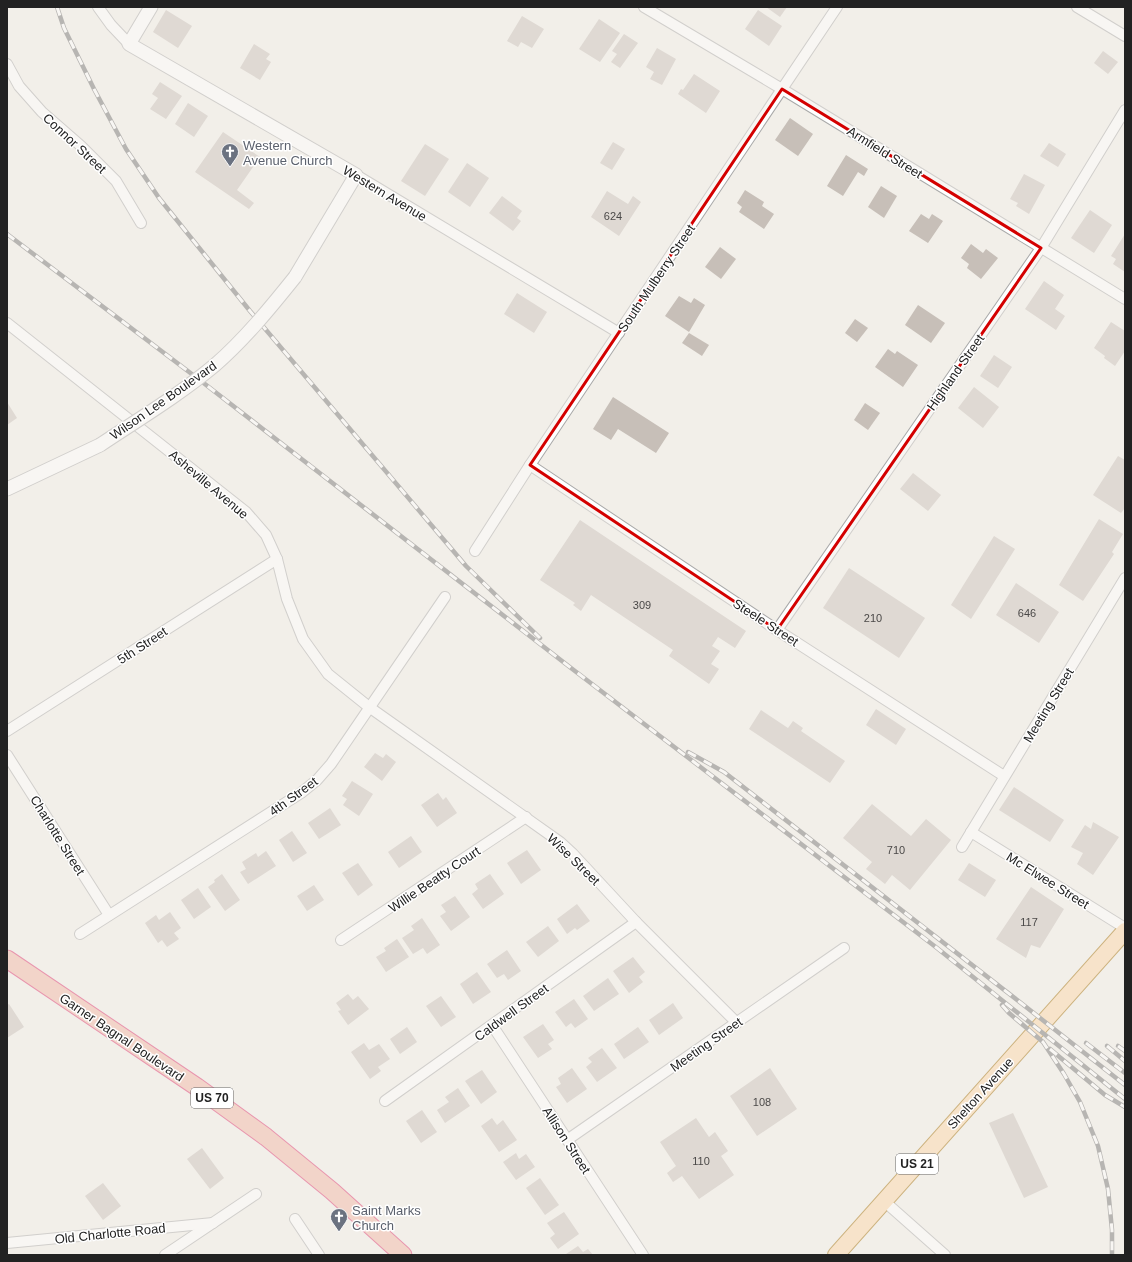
<svg xmlns="http://www.w3.org/2000/svg" width="1132" height="1262" font-family="Helvetica,sans-serif">
<style>
.building{fill:#c7bfb8}
.lines{fill:none;stroke-linecap:round;stroke-linejoin:round}
.minor-casing{stroke:#a9a9a9;stroke-width:12}
.tertiary-casing{stroke:#a9a9a9;stroke-width:15}
.primary-casing{stroke:#a06b00;stroke-width:18}
.trunk-casing{stroke:#dc2a67;stroke-width:19}
.minor{stroke:#fff;stroke-width:10}
.tertiary{stroke:#fff;stroke-width:13}
.primary{stroke:#fcd6a4;stroke-width:16}
.trunk{stroke:#f2b4a3;stroke-width:17}
.rail-casing{stroke:#707070;stroke-width:4.5}
.rail{stroke:#fff;stroke-width:3;stroke-dasharray:9;stroke-linecap:butt}
.tertiary-bridge-casing{stroke:#a9a9a9;stroke-width:15;stroke-linecap:butt}
.tertiary-bridge{stroke:#fff;stroke-width:13}
.marked{fill:none;stroke:#d40000;stroke-width:3;stroke-linejoin:round}
.labels{text-anchor:middle;stroke-width:3;stroke-linejoin:round;paint-order:stroke}
.number-label{font-size:11px;fill:#4b4948}
.shield{fill:#fff;stroke:#646464;stroke-width:1}
.shield-label{font-size:12px;font-weight:bold;fill:#222}
.street-label{font-size:13px;fill:#222;stroke:#fff}
.worship-label{font-size:13px;fill:#5b616d;stroke:#fff;text-anchor:start}
</style>
<rect width="100%" height="100%" fill="#f2efe9"/>
<g class="building">
<polygon points="766,7 787,7 780,17"/>
<polygon points="166,10 192,26 178,48 153,32"/>
<polygon points="758,10 782,26 769,46 745,29"/>
<polygon points="522,16 544,29 532,48 521,42 518,47 507,41"/>
<polygon points="599,19 620,33 600,62 579,49"/>
<polygon points="624,34 638,43 620,68 611,62 617,54 612,51"/>
<polygon points="254,44 270,54 266,59 271,62 260,80 240,68"/>
<polygon points="657,48 676,59 662,85 650,79 654,72 646,67"/>
<polygon points="1103,51 1118,62 1108,74 1094,63"/>
<polygon points="694,74 720,91 706,113 678,94 681,89 683,90"/>
<polygon points="160,82 182,96 166,119 150,109 158,98 152,94"/>
<polygon points="188,103 208,116 194,137 175,124"/>
<polygon points="790,118 813,134 798,156 775,140"/>
<polygon points="223,132 260,157 237,190 254,203 249,209 195,172"/>
<polygon points="613,142 625,149 612,170 600,163"/>
<polygon points="1049,143 1066,154 1058,167 1040,156"/>
<polygon points="425,144 449,159 425,196 401,181"/>
<polygon points="846,155 868,169 864,176 858,172 843,196 827,186"/>
<polygon points="467,163 489,178 470,207 448,192"/>
<polygon points="1024,174 1045,185 1029,214 1016,206 1018,203 1010,199"/>
<polygon points="881,186 897,196 884,218 868,207"/>
<polygon points="745,190 764,202 762,206 774,214 764,229 739,212 742,207 737,203"/>
<polygon points="607,191 628,204 633,196 641,202 619,236 591,217"/>
<polygon points="502,196 522,211 517,218 521,221 513,231 489,213"/>
<polygon points="1090,210 1112,225 1094,253 1071,238"/>
<polygon points="921,214 929,219 932,214 943,221 928,243 909,231"/>
<polygon points="1125,234 1125,272 1113,264 1116,259 1111,256"/>
<polygon points="971,244 983,253 986,249 998,258 981,279 967,268 969,264 961,258"/>
<polygon points="720,247 736,259 721,279 705,267"/>
<polygon points="1044,281 1064,295 1055,309 1065,316 1056,330 1025,309"/>
<polygon points="517,293 547,312 534,333 504,314"/>
<polygon points="679,296 691,303 694,298 705,305 689,332 665,316"/>
<polygon points="918,305 945,323 931,343 905,325"/>
<polygon points="855,319 868,328 857,342 845,333"/>
<polygon points="1111,322 1125,331 1125,351 1115,366 1104,358 1105,356 1094,348"/>
<polygon points="689,333 709,345 702,356 682,343"/>
<polygon points="888,349 895,354 897,351 918,365 903,387 875,367"/>
<polygon points="994,355 1012,367 998,388 980,376"/>
<polygon points="974,387 999,407 983,428 958,408"/>
<polygon points="613,397 669,433 656,453 618,429 611,440 593,429"/>
<polygon points="7,402 17,418 7,425"/>
<polygon points="865,403 880,413 868,430 854,420"/>
<polygon points="1118,456 1125,460 1125,508 1121,513 1093,495"/>
<polygon points="913,473 941,495 928,511 900,489"/>
<polygon points="1099,519 1123,534 1112,552 1114,554 1083,601 1059,585"/>
<polygon points="580,520 746,631 735,648 718,637 712,646 720,651 711,664 719,669 709,684 669,656 673,650 591,595 581,611 573,605 575,603 540,580"/>
<polygon points="994,536 1015,549 971,619 951,605"/>
<polygon points="849,568 925,618 899,658 823,608"/>
<polygon points="1016,583 1059,612 1039,643 996,615"/>
<polygon points="876,709 906,729 896,745 866,725"/>
<polygon points="761,710 788,728 793,721 803,728 801,731 845,761 830,783 749,729"/>
<polygon points="375,753 383,758 386,754 396,762 382,781 364,767"/>
<polygon points="352,781 373,794 359,816 343,805 347,799 342,796"/>
<polygon points="1014,787 1064,820 1050,842 999,810"/>
<polygon points="438,793 443,800 446,797 457,813 437,827 421,805"/>
<polygon points="872,804 911,836 926,819 951,840 910,890 892,875 885,884 866,869 872,862 843,838"/>
<polygon points="330,808 341,825 319,839 308,823"/>
<polygon points="1093,822 1119,837 1093,875 1077,864 1083,853 1071,847 1085,825 1091,829"/>
<polygon points="292,831 307,853 293,862 279,840"/>
<polygon points="411,836 422,852 399,868 388,852"/>
<polygon points="527,850 541,870 521,884 507,863"/>
<polygon points="266,851 276,866 248,884 240,872 246,869 242,862 256,853 258,857"/>
<polygon points="358,863 373,885 358,896 342,873"/>
<polygon points="969,863 996,880 985,897 958,880"/>
<polygon points="222,874 240,900 225,911 208,887 215,882 214,880"/>
<polygon points="490,874 504,894 483,909 472,894 478,889 475,884"/>
<polygon points="314,885 324,900 307,911 297,896"/>
<polygon points="1031,887 1064,909 1040,948 1031,945 1026,958 996,939"/>
<polygon points="198,888 211,907 194,919 181,900"/>
<polygon points="455,896 470,917 451,931 440,916 446,912 441,905"/>
<polygon points="577,904 590,921 577,930 575,928 567,934 557,919"/>
<polygon points="170,912 181,928 174,933 179,939 167,947 162,940 158,943 145,923 156,915 159,920"/>
<polygon points="422,918 440,945 427,954 423,948 413,954 402,938 414,930 411,926"/>
<polygon points="548,926 559,941 538,957 526,942"/>
<polygon points="397,939 409,957 386,972 376,957 386,951 384,948"/>
<polygon points="507,950 521,971 508,980 504,974 497,978 487,964"/>
<polygon points="633,957 645,972 639,977 643,982 629,993 613,971"/>
<polygon points="477,972 491,992 473,1004 460,984"/>
<polygon points="608,978 619,994 594,1011 583,996"/>
<polygon points="348,994 353,1000 358,996 369,1009 348,1025 338,1011 341,1010 336,1003"/>
<polygon points="441,996 456,1017 441,1027 426,1006"/>
<polygon points="574,999 588,1019 575,1028 571,1023 566,1027 555,1012"/>
<polygon points="673,1003 683,1018 659,1035 649,1020"/>
<polygon points="9,1004 24,1027 7,1038 7,1005"/>
<polygon points="543,1024 554,1040 548,1044 552,1049 538,1058 523,1037"/>
<polygon points="407,1027 417,1042 400,1054 390,1039"/>
<polygon points="638,1027 649,1042 624,1059 614,1044"/>
<polygon points="364,1043 369,1050 379,1044 390,1059 378,1067 381,1071 370,1079 351,1052"/>
<polygon points="602,1048 617,1068 597,1082 586,1067 592,1062 588,1058"/>
<polygon points="572,1068 587,1089 567,1103 556,1087 561,1084 558,1078"/>
<polygon points="770,1068 797,1109 757,1136 730,1096"/>
<polygon points="482,1070 497,1092 481,1104 465,1081"/>
<polygon points="458,1088 470,1106 445,1123 437,1110 449,1102 445,1097"/>
<polygon points="422,1110 437,1132 421,1143 406,1121"/>
<polygon points="1013,1113 1048,1187 1024,1198 989,1123"/>
<polygon points="492,1118 497,1125 503,1120 517,1140 499,1152 481,1126"/>
<polygon points="696,1118 709,1137 715,1132 728,1151 721,1156 734,1175 699,1199 682,1176 673,1182 667,1173 676,1166 660,1142"/>
<polygon points="202,1148 224,1178 210,1189 187,1159"/>
<polygon points="516,1153 519,1159 526,1154 535,1167 516,1180 503,1162"/>
<polygon points="540,1178 559,1205 545,1215 526,1188"/>
<polygon points="103,1183 121,1206 103,1220 85,1196"/>
<polygon points="564,1212 579,1234 558,1249 550,1238 555,1234 547,1223"/>
<polygon points="578,1246 583,1252 588,1249 593,1255 567,1255 566,1254"/>
</g>
<g class="lines">
<defs>
<g id="minor">
<polyline points="98,7 111,25 129,44"/>
<polyline points="644,7 782,89 1125,299"/>
<polyline points="1077,7 1125,36"/>
<polyline points="7,64 19,86 42,112 81,146 116,181 141,223"/>
<polyline points="356,175 619,333"/>
<polyline points="7,323 246,512 266,535 277,559 287,599 303,639 328,674 369,707 560,842 573,854 636,922 737,1023"/>
<polyline points="530,465 777,630 1004,776"/>
<polyline points="475,551 530,465 837,7"/>
<polyline points="777,630 1041,248 1125,110"/>
<polyline points="7,731 277,559"/>
<polyline points="7,755 109,915"/>
<polyline points="971,832 1125,928"/>
<polyline points="962,847 1125,578"/>
<polyline points="80,934 301,793 317,780 331,764 445,597"/>
<polyline points="341,940 526,817"/>
<polyline points="492,1025 643,1255"/>
<polyline points="385,1101 636,922"/>
<polyline points="567,1140 844,948"/>
<polyline points="884,1201 945,1255"/>
<polyline points="295,1219 319,1255"/>
<polyline points="7,1243 213,1223"/>
<polyline points="165,1255 256,1194"/>
</g>
<g id="tertiary">
<polyline points="151,7 129,44 356,175 295,277"/>
<polyline points="7,489 100,445"/>
</g>
<polyline id="primary" points="836,1255 1125,931"/>
<polyline id="trunk" points="7,959 197,1087 266,1137 332,1191 403,1255"/>
</defs>
<use href="#minor" class="minor-casing"/>
<use href="#tertiary" class="tertiary-casing"/>
<use href="#primary" class="primary-casing"/>
<use href="#trunk" class="trunk-casing"/>
<use href="#minor" class="minor"/>
<use href="#tertiary" class="tertiary"/>
<use href="#primary" class="primary"/>
<use href="#trunk" class="trunk"/>
<defs>
<g id="rail">
<polyline points="57,7 64,28 94,89 126,149 159,198 250,311 466,566 540,638"/>
<polyline points="7,234 201,381 571,668 937,948 1125,1099"/>
<polyline points="688,752 724,772 1021,1003 1125,1085"/>
<polyline points="1002,1005 1009,1013 1043,1042 1064,1074 1080,1102 1098,1146 1108,1189 1112,1230 1112,1255"/>
<polyline points="1086,1043 1125,1073"/>
<polyline points="1107,1046 1125,1061"/>
<polyline points="1118,1046 1125,1051"/>
<polyline points="1050,1049 1105,1095 1125,1107"/>
</g>
</defs>
<use href="#rail" class="rail-casing"/>
<use href="#rail" class="rail"/>
<defs>
<path id="tertiary-bridge" d="M100 445C139 419 179 395 215 365 244 340 271 307 295 277"/>
</defs>
<use href="#tertiary-bridge" class="tertiary-bridge-casing"/>
<use href="#tertiary-bridge" class="tertiary-bridge"/>
</g>
<path d="M0 0H1132V1262H0ZM782 89 1041 248 777 630 530 465Z" fill="#f2efe9" fill-opacity=".55" fill-rule="evenodd"/>
<path class="marked" d="M782 89 1041 248 777 630 530 465Z"/>
<defs>
<symbol id="church-pin" viewBox="-11 -11 22 30"><path d="M0 17L-7.5 6A9.5 9.5 0 1 1 7.5 6Z" fill="#6b7280" stroke="#fff"/><path d="M-1.2-6h2.4v3.5h3.3v2.4h-3.3V6h-2.4V-.1h-3.3v-2.4h3.3Z" fill="#fff"/></symbol>
</defs>
<g fill-rule="evenodd">
<use href="#church-pin" x="220" y="142" width="20" height="27"/>
<use href="#church-pin" x="329" y="1207" width="20" height="27"/>
</g>
<g class="labels">
<g class="number-label">
<text x="613" y="220">624</text>
<text x="642" y="609">309</text>
<text x="1027" y="617">646</text>
<text x="873" y="622">210</text>
<text x="896" y="854">710</text>
<text x="1029" y="926">117</text>
<text x="762" y="1106">108</text>
<text x="701" y="1165">110</text>
</g>
<g class="shield">
<rect x="191" y="1088" width="42" height="20" rx="3"/>
<rect x="896" y="1154" width="42" height="20" rx="3"/>
</g>
<g class="shield-label">
<text x="212" y="1102">US 70</text>
<text x="917" y="1168">US 21</text>
</g>
<g class="street-label">
<text transform="translate(75 143) rotate(43)" y="5">Connor Street</text>
<text transform="translate(885 152) rotate(32)" y="5">Armfield Street</text>
<text transform="translate(385 193) rotate(31)" y="5">Western Avenue</text>
<text transform="translate(656 278) rotate(-56)" y="5">South Mulberry Street</text>
<text transform="translate(955 372) rotate(-55)" y="5">Highland Street</text>
<text transform="translate(163 400) rotate(-35)" y="5">Wilson Lee Boulevard</text>
<text transform="translate(209 484) rotate(40)" y="5">Asheville Avenue</text>
<text transform="translate(766 622) rotate(33)" y="5">Steele Street</text>
<text transform="translate(142 645) rotate(-33)" y="5">5th Street</text>
<text transform="translate(1048 705) rotate(-59)" y="5">Meeting Street</text>
<text transform="translate(293 796) rotate(-36)" y="5">4th Street</text>
<text transform="translate(58 835) rotate(58)" y="5">Charlotte Street</text>
<text transform="translate(574 859) rotate(44)" y="5">Wise Street</text>
<text transform="translate(434 879) rotate(-34)" y="5">Willie Beatty Court</text>
<text transform="translate(1048 880) rotate(32)" y="5">Mc Elwee Street</text>
<text transform="translate(511 1012) rotate(-36)" y="5">Caldwell Street</text>
<text transform="translate(122 1037) rotate(34)" y="5">Garner Bagnal Boulevard</text>
<text transform="translate(706 1044) rotate(-35)" y="5">Meeting Street</text>
<text transform="translate(980 1093) rotate(-48)" y="5">Shelton Avenue</text>
<text transform="translate(567 1140) rotate(57)" y="5">Allison Street</text>
<text transform="translate(110 1233) rotate(-6)" y="5">Old Charlotte Road</text>
</g>
<g class="worship-label">
<text x="243" y="150">Western<tspan x="243" dy="15">Avenue Church</tspan></text>
<text x="352" y="1215">Saint Marks<tspan x="352" dy="15">Church</tspan></text>
</g>
</g>
<rect width="1132" height="1262" fill="none" stroke="#222222" stroke-width="16"/>
</svg>
